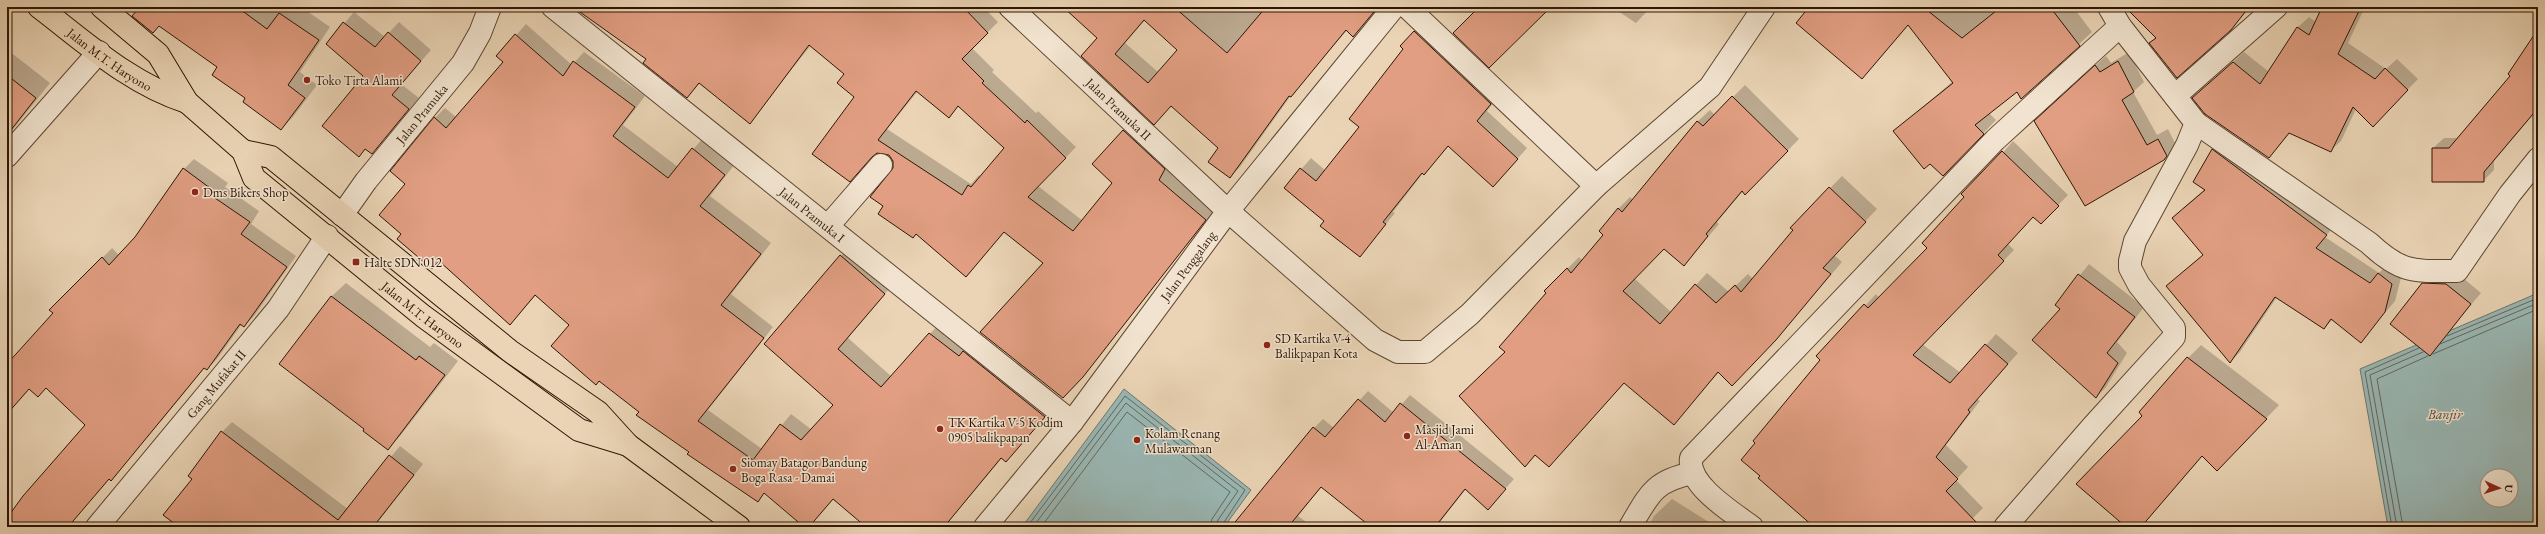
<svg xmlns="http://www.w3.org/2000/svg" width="2545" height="534" font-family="'EB Garamond',serif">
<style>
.water{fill:#99b7b4;stroke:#6e766e;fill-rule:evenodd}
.shadow{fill:#0003;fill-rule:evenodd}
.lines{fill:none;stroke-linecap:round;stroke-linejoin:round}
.shore{stroke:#64665c;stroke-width:1}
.building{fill:#e19e82;stroke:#2e1504;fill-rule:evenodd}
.street-casing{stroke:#5d4530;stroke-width:24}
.primary-casing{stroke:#2e1504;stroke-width:24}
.street{stroke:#f1e3cf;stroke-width:22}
.primary{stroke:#ead4b5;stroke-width:22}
.poi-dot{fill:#8f2418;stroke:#f1e3cf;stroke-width:1.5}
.labels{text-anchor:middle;stroke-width:3;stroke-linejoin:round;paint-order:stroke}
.street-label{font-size:13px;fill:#2e1504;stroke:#f1e3cf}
.poi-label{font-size:13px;fill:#2e1504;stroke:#f1e3cf;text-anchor:start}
.water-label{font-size:14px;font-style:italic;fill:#534e42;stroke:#f1e3cf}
</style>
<rect width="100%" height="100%" fill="#ead4b5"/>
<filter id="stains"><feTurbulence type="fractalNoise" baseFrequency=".005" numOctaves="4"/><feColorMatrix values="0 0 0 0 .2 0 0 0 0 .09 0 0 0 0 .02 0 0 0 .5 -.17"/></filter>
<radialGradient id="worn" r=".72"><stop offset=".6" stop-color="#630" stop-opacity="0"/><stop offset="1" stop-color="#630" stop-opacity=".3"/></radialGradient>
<g class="water">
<path d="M2538 293V527H2388L2360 369ZM2487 476H2511V500H2487Z"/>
<polygon points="1124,389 1251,490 1224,527 1022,527"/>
</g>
<g class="shadow">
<polygon points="142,7 301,7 330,27 300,72 317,85 293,117 281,129 247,98 218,67 160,25"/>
<path d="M591 7H983L998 22 972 48 994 70 992 72 1036 113 1038 111 1076 147 1038 186 1083 221 1114 183 1093 164 1134 120 1215 209 1073 387 1045 262 1005 231 966 275 884 206 894 161 889 154 877 152 845 74 811 45 750 122 700 83 687 97ZM918 91 949 116 960 105 1006 147 981 177 979 175 971 184 887 129Z"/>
<path d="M1063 7H1379L1353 36 1347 30 1292 94 1240 167 1230 177 1220 148 1172 105 1154 124 1098 38ZM1145 20 1178 49 1158 72 1125 43Z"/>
<polygon points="1612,7 1651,7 1636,23"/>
<polygon points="1810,7 2073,7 2092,32 2021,98 2017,91 1989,113 1996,120 1956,162 1895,131 1953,81 1909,24 1862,78"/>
<polygon points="2126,7 2250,7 2230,30 2150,43 2156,37"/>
<polygon points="2324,7 2365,7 2348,43 2386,69 2397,59 2418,79 2383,115 2356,109 2341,141 2330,151 2290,133 2269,157 2193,98 2244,52 2269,72 2298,27 2309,17 2316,22"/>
<polygon points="354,12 385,37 399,22 431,50 401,84 419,98 372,153 366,148 359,156 364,76 327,44"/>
<polygon points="1425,21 1501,93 1487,111 1527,148 1503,175 1449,146 1423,173 1393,212 1395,213 1360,256 1325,221 1285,188 1311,158 1326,171 1360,126 1404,49 1401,46"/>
<polygon points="526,24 572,65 584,52 645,96 623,125 678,167 703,138 735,164 710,196 771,243 731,294 773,327 708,410 762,449 791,414 812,430 834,404 841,256 851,246 894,283 848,338 891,376 940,323 1055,406 1006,461 1002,458 944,527 867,527 834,498 817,518 805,527 765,492 757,500 690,452 640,412 570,325 536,295 520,313 402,234 407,184 435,118 445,108 456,117 504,61 498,56"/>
<polygon points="2538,31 2538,109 2494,161 2494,170 2483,181 2433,148 2444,138 2459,138 2512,75"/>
<polygon points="9,51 50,83 7,137 7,53"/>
<polygon points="2129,52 2144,82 2133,92 2157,135 2168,129 2176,145 2164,160 2045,111 2106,56 2111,63"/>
<polygon points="1745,85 1799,139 1745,194 1743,191 1717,222 1719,224 1684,265 1664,248 1634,278 1671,312 1707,273 1729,292 1748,274 1753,279 1794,230 1791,228 1842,176 1877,209 1834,255 1842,262 1787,326 1732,385 1719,372 1674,423 1625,382 1549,466 1536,455 1525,465 1506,352 1547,293 1545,291 1579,257 1583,261 1605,234 1618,209 1630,197 1633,200 1698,121 1710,110 1715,115"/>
<polygon points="2223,140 2336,224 2325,237 2379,273 2388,264 2402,274 2395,301 2361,341 2333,319 2324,328 2277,297 2240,352 2230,362 2167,286 2204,254 2183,208 2206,188 2213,150"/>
<polygon points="2013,141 2068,195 2041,223 2034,216 2008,244 2014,250 1922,344 1961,373 1996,334 2018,353 1977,399 1980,401 1946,445 1968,467 1956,480 1983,508 1964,527 1815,527 1822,360 1818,356 1876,294 1879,298 1928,248 1965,196"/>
<polygon points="194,159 228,183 225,187 259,211 251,224 296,256 254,316 244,326 242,324 217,359 207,369 205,367 162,420 152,430 148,427 68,527 7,527 7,518 133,372 30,388 7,414 7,365 54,313 51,310 112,248 119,255 136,237 184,169"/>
<polygon points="2089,264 2144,307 2117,342 2127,353 2106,387 2096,397 2061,309 2056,305"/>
<polygon points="2434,273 2457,273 2481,293 2429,355 2423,284"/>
<polygon points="346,283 430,347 434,343 458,361 401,435 388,449 366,429 281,364 332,296"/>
<polygon points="2201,345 2279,405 2230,456 2203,455 2141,527 2127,527 2144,416 2188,358"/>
<polygon points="1368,391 1394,413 1410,395 1514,479 1488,508 1466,489 1436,527 1373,527 1322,486 1298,516 1313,527 1232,527 1314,428 1323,419 1334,428"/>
<polygon points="232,422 348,509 400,446 423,464 374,527 172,527 193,478 222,432"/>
<polygon points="1672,499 1717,527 1648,527 1654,516"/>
</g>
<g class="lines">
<g class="shore">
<polyline points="2447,336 2538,298"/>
<polyline points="2440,344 2538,303"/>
<polyline points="2433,354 2538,309"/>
<polyline points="1027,527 1125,396 1245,490 1221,527"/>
<polyline points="1033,527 1126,403 1238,491 1218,520 1216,527"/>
<polyline points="1041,527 1127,412 1230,492 1212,519 1210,527"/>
<polyline points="2392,527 2365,372 2419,348"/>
<polyline points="2397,527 2370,375 2423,352"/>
<polyline points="2403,527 2377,379 2428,356"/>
</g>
</g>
<g class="building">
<polygon points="132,7 237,7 267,29 279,13 319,40 288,85 305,98 281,130 243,102 245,98 212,75 217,67 159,26 153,33 132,16 137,10"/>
<path d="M573 7H963L988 33 962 59 984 81 982 83 1025 123 1027 120 1066 158 1028 197 1073 231 1112 183 1092 164 1123 130 1165 169 1159 180 1206 220 1083 377 1063 398 980 332 1043 263 1004 232 966 277 916 234 913 238 878 214 883 206 870 197 893 168V161L889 155 877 153 872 157 850 182 812 154 854 97 837 83 844 74 809 45 750 124 699 83 687 98 643 63 646 59ZM916 91 949 118 958 106 1004 148 971 187 968 185 962 195 878 140Z"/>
<path d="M1063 7H1174L1227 53 1266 7H1378L1353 37 1346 30 1291 97 1289 96 1230 178 1208 162 1218 148 1171 106 1154 125 1081 56 1097 38ZM1144 20 1177 50 1148 83 1115 54Z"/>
<polygon points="1479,7 1551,7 1489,68 1453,33"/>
<polygon points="1809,7 1923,7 1962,38 2001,7 2050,7 2080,46 2021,99 2017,92 1975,125 1984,134 1943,176 1930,164 1924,169 1893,131 1953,83 1908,25 1862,79 1796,23"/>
<polygon points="2125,7 2249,7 2231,30 2177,78 2149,43 2156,38"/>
<polygon points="2322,7 2361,7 2338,54 2375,79 2385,68 2408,90 2373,127 2353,107 2331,152 2289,133 2269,158 2205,114 2192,98 2233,62 2260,84 2297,27 2309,35"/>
<polygon points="343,22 375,47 388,32 421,61 392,95 409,109 372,154 365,149 359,157 322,126 363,76 326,44"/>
<polygon points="2538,29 2538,108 2484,172 2484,182 2432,182 2432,148 2449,148 2510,76 2508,74"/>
<polygon points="1414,31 1491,104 1477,121 1518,159 1493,187 1448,146 1424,175 1422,173 1383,222 1386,224 1360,257 1320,226 1324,221 1284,188 1300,168 1316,181 1359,127 1349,119 1403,49 1400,46"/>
<polygon points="515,34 563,76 573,61 635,107 613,136 668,178 692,148 725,175 700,206 761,254 721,305 764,338 698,421 753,460 780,424 801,440 833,405 764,344 840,255 885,294 838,349 881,387 929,333 959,356 963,351 1045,417 1006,462 1001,458 944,527 866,527 833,499 809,527 804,527 764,493 758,502 687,454 689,452 636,415 639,412 599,381 596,385 551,346 569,325 535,295 510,325 439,261 432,269 397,239 401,234 379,215 405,184 390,171 434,117 446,128 503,62 496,56"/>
<polygon points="2118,61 2134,92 2122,100 2147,145 2158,139 2167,156 2164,160 2085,206 2034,121 2095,65 2100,72"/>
<polygon points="7,75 36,98 7,135"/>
<polygon points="1732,96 1788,151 1745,195 1742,191 1706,234 1708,236 1684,266 1664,249 1623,291 1660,324 1695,284 1716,303 1735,285 1741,292 1793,230 1790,228 1829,187 1866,222 1823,268 1831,274 1776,340 1732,386 1718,372 1674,425 1624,383 1549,467 1535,455 1525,467 1459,396 1505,352 1499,347 1546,293 1544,291 1567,268 1571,273 1603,235 1599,231 1618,208 1622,212 1697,121 1703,126"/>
<polygon points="2212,149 2327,235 2316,248 2370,283 2378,273 2392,284 2385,312 2361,343 2331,319 2324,329 2275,297 2230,363 2166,286 2203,255 2172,218 2205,190 2193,182"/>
<polygon points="2002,151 2059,206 2041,224 2033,217 1998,255 2004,261 1913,355 1950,383 1985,344 2008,364 1968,410 1970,412 1936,457 1958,479 1946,491 1981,527 1814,527 1758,478 1760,476 1741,460 1755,443 1753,441 1820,360 1816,356 1864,304 1868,308 1927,248 1922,243 1964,197 1961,194"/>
<polygon points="183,168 218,194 215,198 250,222 241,234 287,267 244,327 240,324 207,370 204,368 111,481 109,479 68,527 7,527 7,518 23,496 85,425 46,388 38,397 29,389 7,414 7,364 53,313 49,310 102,257 109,265 135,237"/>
<polygon points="2078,274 2135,317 2107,353 2118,363 2096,398 2032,340 2060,309 2055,305"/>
<polygon points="2422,283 2446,284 2471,304 2430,356 2390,324"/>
<polygon points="331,296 416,360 419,356 445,375 388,450 363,431 364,429 279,364"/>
<polygon points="2187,357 2267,419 2217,471 2202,456 2141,527 2126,527 2076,484 2142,416 2139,412"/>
<polygon points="1358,399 1385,422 1400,403 1506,489 1488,510 1465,489 1435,527 1371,527 1321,487 1288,527 1231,527 1313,427 1325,437"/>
<polygon points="221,431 338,520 389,455 414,475 373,527 179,527 163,515 192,479 188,476"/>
</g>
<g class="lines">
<defs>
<g id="street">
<path id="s1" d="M553 7 1072 422"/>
<path id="s2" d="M1010 7 1228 211 1375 340 1398 352H1425L1470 314 1596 186 1710 87 1764 7"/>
<polyline points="1407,7 1596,186"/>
<polyline points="2175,96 2276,7"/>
<path d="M2196 123 2369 243C2402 274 2414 271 2457 271L2510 194 2538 159"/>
<polyline points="7,156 99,52"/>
<path id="s3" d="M342 215 366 181 463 63 480 33 490 7"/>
<polyline points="828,226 881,165"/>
<path id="s4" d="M97 527 278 309 327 236"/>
<path id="s5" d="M985 527 1072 422 1228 211 1394 7"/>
<path d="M1630 527C1649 495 1653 481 1693 473"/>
<path d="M1752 527C1732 512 1687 485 1691 458L1995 140 2120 26"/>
<polyline points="2005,527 2093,426 2174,337 2174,328 2139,285 2130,268 2130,261 2135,241 2187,145 2196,123 2120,26 2109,7"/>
</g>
<g id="primary">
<path id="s6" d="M39 7C85 42 130 84 187 102"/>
<path id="s7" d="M102 7 158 54 187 102 243 151 254 178 423 316 579 430 628 445"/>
<polyline points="243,151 271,157 510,351 598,412 628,445 739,527"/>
</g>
</defs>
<use href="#street" class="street-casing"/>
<use href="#primary" class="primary-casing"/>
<use href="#street" class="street"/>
<use href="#primary" class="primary"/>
</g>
<g class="poi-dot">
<circle cx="307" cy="80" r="4"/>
<circle cx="195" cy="192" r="4"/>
<rect x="352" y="258" width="8" height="8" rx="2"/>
<circle cx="1267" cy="345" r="4"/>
<circle cx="940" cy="429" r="4"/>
<circle cx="1407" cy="436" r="4"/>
<circle cx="1137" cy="440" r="4"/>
<circle cx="733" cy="469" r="4"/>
</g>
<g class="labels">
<g class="street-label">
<text dy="5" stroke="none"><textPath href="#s6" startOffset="88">Jalan M.T. Haryono</textPath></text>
<text dy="5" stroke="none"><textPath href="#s2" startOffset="149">Jalan Pramuka II</textPath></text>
<text dy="5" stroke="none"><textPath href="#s3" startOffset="129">Jalan Pramuka</textPath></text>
<text dy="5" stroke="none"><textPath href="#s1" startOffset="332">Jalan Pramuka I</textPath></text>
<text dy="5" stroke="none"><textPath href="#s5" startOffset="331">Jalan Penggalang</textPath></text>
<text dy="5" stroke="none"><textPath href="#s7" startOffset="450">Jalan M.T. Haryono</textPath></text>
<text dy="5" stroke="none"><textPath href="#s4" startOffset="186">Gang Mufakat II</textPath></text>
</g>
<g class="poi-label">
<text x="315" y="85">Toko Tirta Alami</text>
<text x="203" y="197">Dms Bikers Shop</text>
<text x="364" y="267">Halte SDN 012</text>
<text x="1275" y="343">SD Kartika V-4<tspan x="1275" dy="15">Balikpapan Kota</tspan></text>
<text x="948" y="427">TK Kartika V-5 Kodim<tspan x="948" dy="15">0905 balikpapan</tspan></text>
<text x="1415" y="434">Masjid Jami<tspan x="1415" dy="15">Al-Aman</tspan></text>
<text x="1145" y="438">Kolam Renang<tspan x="1145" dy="15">Mulawarman</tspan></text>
<text x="741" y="467">Siomay Batagor Bandung<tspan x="741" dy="15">Boga Rasa - Damai</tspan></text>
</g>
<g class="water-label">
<text x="2445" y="419">Banjir</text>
</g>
</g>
<rect width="2545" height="534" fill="none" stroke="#ead4b5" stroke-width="24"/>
<rect x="8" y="8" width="2529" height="518" fill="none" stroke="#2e1504" stroke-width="2"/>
<rect x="12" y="12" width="2521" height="510" fill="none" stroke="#2e1504"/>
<g transform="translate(2499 488) rotate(93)"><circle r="19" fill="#f1e3cf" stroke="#a3917e"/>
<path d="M0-3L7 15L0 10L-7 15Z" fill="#8f2418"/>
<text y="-6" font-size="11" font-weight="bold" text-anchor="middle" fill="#2e1504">U</text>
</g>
<rect width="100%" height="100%" filter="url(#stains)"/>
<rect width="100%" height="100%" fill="url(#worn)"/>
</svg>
